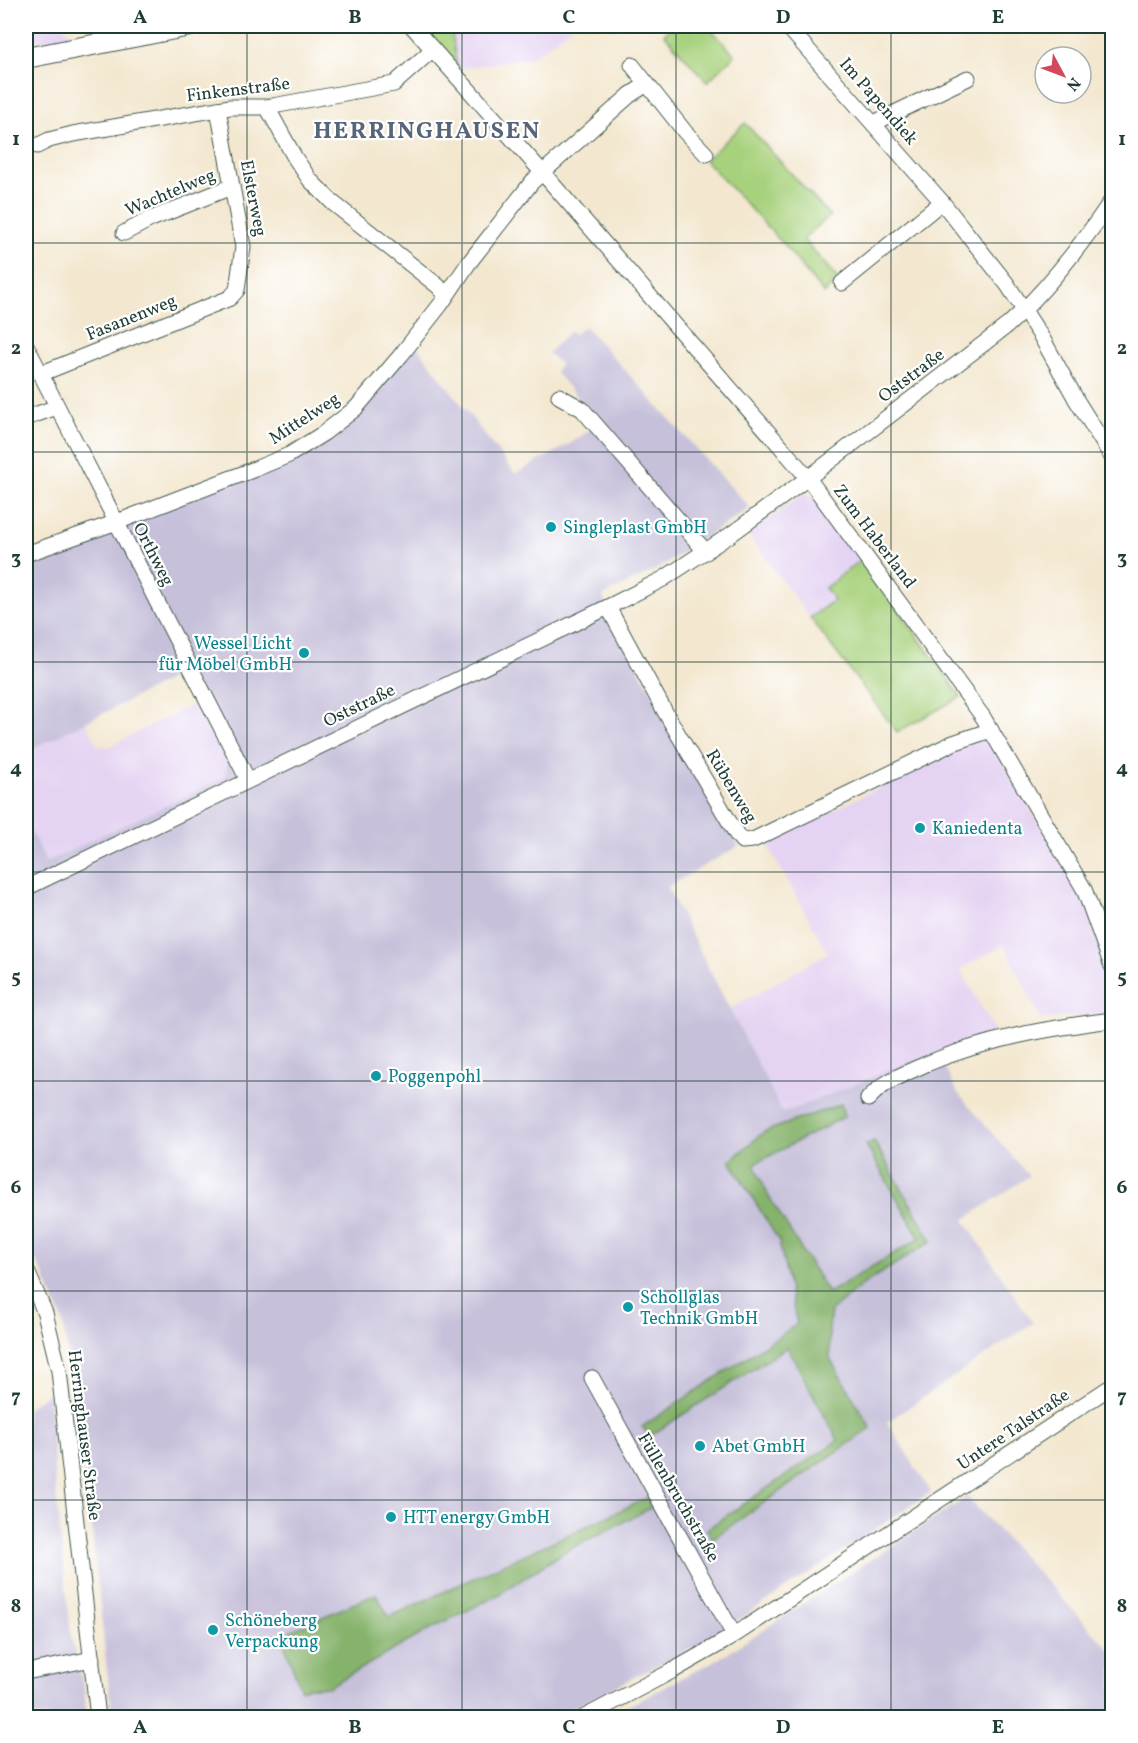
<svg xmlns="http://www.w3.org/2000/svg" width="1138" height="1743" font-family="Vollkorn,serif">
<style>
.built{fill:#e4d3f2}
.industrial{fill:#c6c0da;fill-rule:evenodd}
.green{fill:#a8d17d;stroke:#648758;stroke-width:1.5}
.forest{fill:#86b36c;stroke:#527850;stroke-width:1.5}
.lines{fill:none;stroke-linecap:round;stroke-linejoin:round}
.minor-casing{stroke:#3f564b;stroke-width:17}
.major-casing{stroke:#3f564b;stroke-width:22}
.minor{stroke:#fff;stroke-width:15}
.major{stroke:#fff;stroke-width:20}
.grid{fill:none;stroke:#1f3d34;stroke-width:1.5;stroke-opacity:0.55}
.culture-dot{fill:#0f9aa8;stroke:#fff;stroke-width:2}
.labels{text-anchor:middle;stroke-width:4.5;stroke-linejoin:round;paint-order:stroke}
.street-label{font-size:18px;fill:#1f3d34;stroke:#fff}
.culture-label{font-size:18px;fill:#0d838f;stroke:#fff;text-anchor:start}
.district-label{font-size:24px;font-weight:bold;letter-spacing:1.5px;fill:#576578;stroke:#fff}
.neatline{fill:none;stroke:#1f3d34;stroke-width:2}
.grid-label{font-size:20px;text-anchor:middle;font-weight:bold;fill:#1f3d34}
</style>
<rect width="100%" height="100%" fill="#fff"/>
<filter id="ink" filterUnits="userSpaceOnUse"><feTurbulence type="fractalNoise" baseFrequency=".0167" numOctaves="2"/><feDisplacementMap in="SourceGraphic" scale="12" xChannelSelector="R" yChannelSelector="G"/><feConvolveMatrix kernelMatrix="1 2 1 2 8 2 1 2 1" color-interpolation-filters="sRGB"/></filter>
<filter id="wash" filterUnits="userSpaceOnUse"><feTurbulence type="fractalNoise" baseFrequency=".008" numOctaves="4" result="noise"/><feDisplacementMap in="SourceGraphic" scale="24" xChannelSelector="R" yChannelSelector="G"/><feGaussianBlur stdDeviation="1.35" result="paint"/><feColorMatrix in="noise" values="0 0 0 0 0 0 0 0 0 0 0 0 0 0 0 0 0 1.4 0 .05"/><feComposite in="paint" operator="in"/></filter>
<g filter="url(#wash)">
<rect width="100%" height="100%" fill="#f3e7cf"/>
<g class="built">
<polygon points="26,26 63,26 72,35 26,45"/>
<polygon points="451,26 573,26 533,57 457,69"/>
<polygon points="802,494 819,500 862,559 825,588 835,600 810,618 747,534"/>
<polygon points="198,702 228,761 224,778 46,863 26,822 26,752 86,722 98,746 108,747"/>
<polygon points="988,737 1086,904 1112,981 1112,1013 1041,1020 1004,945 960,969 996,1033 919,1059 783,1114 730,1009 828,953 767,844 967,743"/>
</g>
<g class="industrial">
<path d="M585 326 750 508 659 568 603 596 609 617 739 846 667 887 783 1113 919 1059 944 1066 957 1092 1029 1176 964 1220 1033 1323 887 1422 931 1492 710 1639 555 1717H112L78 1401 61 1316 42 1271 26 1244V822L46 862 224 778 228 761 183 673 26 752V563L125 524 327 435 415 344 515 474 573 442 600 422 555 372 560 364 548 353 570 331 574 334ZM841 1104 844 1117 754 1164 769 1197 828 1294 920 1238 867 1145 874 1141 932 1241 862 1285 831 1311 829 1327 830 1359 871 1429 713 1539 708 1529 838 1440 786 1347 651 1436 643 1427 798 1324 779 1241 730 1161 764 1132Z"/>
<polygon points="49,1393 55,1483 71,1636 84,1688 87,1717 26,1717 26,1409"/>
<polygon points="967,1497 1112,1652 1112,1717 607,1717 720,1658"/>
</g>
<g class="green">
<polygon points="418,26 451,26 457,69"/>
<polygon points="674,26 708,26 735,55 707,82 664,34"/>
<polygon points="745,123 830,216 803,239 838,279 824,294 785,246 705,160"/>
<polygon points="862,559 961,697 897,732 810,618 834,600 825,588"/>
</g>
<g class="forest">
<polygon points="841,1104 844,1117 754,1164 769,1197 828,1293 920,1238 866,1145 874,1141 932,1241 862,1285 831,1311 829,1327 830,1359 871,1428 712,1539 707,1529 838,1440 787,1347 650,1436 642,1427 797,1324 779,1241 730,1161 764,1132"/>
<polygon points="647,1498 651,1508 564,1552 498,1595 434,1627 328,1687 309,1687 301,1690 281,1635 376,1594 389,1617"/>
</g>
</g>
<g filter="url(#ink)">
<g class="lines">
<defs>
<g id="minor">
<polyline points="412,26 542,172 808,478 983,717 1084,889 1112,966"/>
<polyline points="787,26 942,202 1007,284 1042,338 1077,401 1112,457"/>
<polyline points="632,65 685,132 706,154"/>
<polyline points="267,107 295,158 310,180 333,203 438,286 446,295"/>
<polyline points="874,123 968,78"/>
<polyline points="37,146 49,140 73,134 230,107 267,107 394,84 432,50"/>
<polyline points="124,233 151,219 231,187"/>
<polyline points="842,283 942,202"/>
<polyline points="26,345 248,780"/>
<polyline points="40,374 230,298 237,290 243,247 218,109"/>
<polyline points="559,396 582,409 706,552"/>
<polyline points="26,418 57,407"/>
<polyline points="26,554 117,522 255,469 289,455 324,433 356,408 401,355 441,304 468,264 532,182 630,95 647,84"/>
<polyline points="608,607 664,710 737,835 742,841 753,840 953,743 991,730"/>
<path d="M26 888 608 607 663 579 730 535 808 478 1008 325C1048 289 1082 244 1112 200"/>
<path d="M868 1099C884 1081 904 1074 926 1064 986 1039 1048 1028 1112 1020"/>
<polyline points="26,1269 45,1313 59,1371 98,1718"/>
<polyline points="592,1378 734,1635"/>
<polyline points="26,1672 92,1659"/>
<polyline points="583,1718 674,1670 730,1638 1112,1386"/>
</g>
<polyline id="major" points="26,58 190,26"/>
</defs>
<use href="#minor" class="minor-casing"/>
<use href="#major" class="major-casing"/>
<use href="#minor" class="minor"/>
<use href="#major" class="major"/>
</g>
</g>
<path class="grid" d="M247 26V1718M462 26V1718M676 26V1718M891 26V1718M26 243H1112M26 452H1112M26 662H1112M26 872H1112M26 1081H1112M26 1291H1112M26 1500H1112"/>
<g class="culture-dot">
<circle cx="551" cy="527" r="6"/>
<circle cx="304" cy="653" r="6"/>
<circle cx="920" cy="828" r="6"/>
<circle cx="376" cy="1076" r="6"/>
<circle cx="628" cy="1307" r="6"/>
<circle cx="700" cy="1446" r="6"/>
<circle cx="391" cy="1517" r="6"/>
<circle cx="213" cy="1630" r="6"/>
</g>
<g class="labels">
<g class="street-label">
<text transform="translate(238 89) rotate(-7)" y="6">Finkenstraße</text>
<text transform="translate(879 101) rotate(49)" y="6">Im Papendiek</text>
<text transform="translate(170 192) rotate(-23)" y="6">Wachtelweg</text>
<text transform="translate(254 198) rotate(79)" y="6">Elsterweg</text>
<text transform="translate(131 317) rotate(-22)" y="6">Fasanenweg</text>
<text transform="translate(911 375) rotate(-37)" y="6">Oststraße</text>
<text transform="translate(304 418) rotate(-33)" y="6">Mittelweg</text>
<text transform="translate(875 536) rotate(53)" y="6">Zum Haberland</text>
<text transform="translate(154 554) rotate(63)" y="6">Orthweg</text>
<text transform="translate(359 705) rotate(-26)" y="6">Oststraße</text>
<text transform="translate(732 786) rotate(59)" y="6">Rübenweg</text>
<text transform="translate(1013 1429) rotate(-34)" y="6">Untere Talstraße</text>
<text transform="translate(85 1435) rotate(83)" y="6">Herringhauser Straße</text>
<text transform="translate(679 1497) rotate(60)" y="6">Füllenbruchstraße</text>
</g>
<g class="culture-label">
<text x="563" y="533">Singleplast GmbH</text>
<text x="292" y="649" text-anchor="end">Wessel Licht<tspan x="292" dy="21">für Möbel GmbH</tspan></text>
<text x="932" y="834">Kaniedenta</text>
<text x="388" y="1082">Poggenpohl</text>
<text x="640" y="1303">Schollglas<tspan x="640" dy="21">Technik GmbH</tspan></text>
<text x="712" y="1452">Abet GmbH</text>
<text x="403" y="1523">HTT energy GmbH</text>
<text x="225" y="1626">Schöneberg<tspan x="225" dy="21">Verpackung</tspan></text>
</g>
<g class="district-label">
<text x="427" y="138">HERRINGHAUSEN</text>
</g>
</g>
<rect width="1138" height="1743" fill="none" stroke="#fff" stroke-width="66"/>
<g transform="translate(1063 75) rotate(131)"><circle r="28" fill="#ffffff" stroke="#a5b1ae" stroke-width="1.5"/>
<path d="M0-4.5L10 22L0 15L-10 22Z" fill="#d1495b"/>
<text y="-9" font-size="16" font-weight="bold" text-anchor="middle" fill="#1f3d34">N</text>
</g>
<rect x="33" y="33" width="1072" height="1677" class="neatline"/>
<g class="grid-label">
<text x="140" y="23">A</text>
<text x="355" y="23">B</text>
<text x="569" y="23">C</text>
<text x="783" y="23">D</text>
<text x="998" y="23">E</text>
<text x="16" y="145">1</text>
<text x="1122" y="145">1</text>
<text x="16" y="354">2</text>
<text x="1122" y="354">2</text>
<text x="16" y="564">3</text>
<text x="1122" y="564">3</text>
<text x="16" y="774">4</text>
<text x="1122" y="774">4</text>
<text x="16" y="983">5</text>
<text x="1122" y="983">5</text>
<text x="16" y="1193">6</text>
<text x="1122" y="1193">6</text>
<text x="16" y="1402">7</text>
<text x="1122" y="1402">7</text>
<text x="16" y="1612">8</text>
<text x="1122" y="1612">8</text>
<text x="140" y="1733">A</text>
<text x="355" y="1733">B</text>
<text x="569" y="1733">C</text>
<text x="783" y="1733">D</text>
<text x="998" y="1733">E</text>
</g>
</svg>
